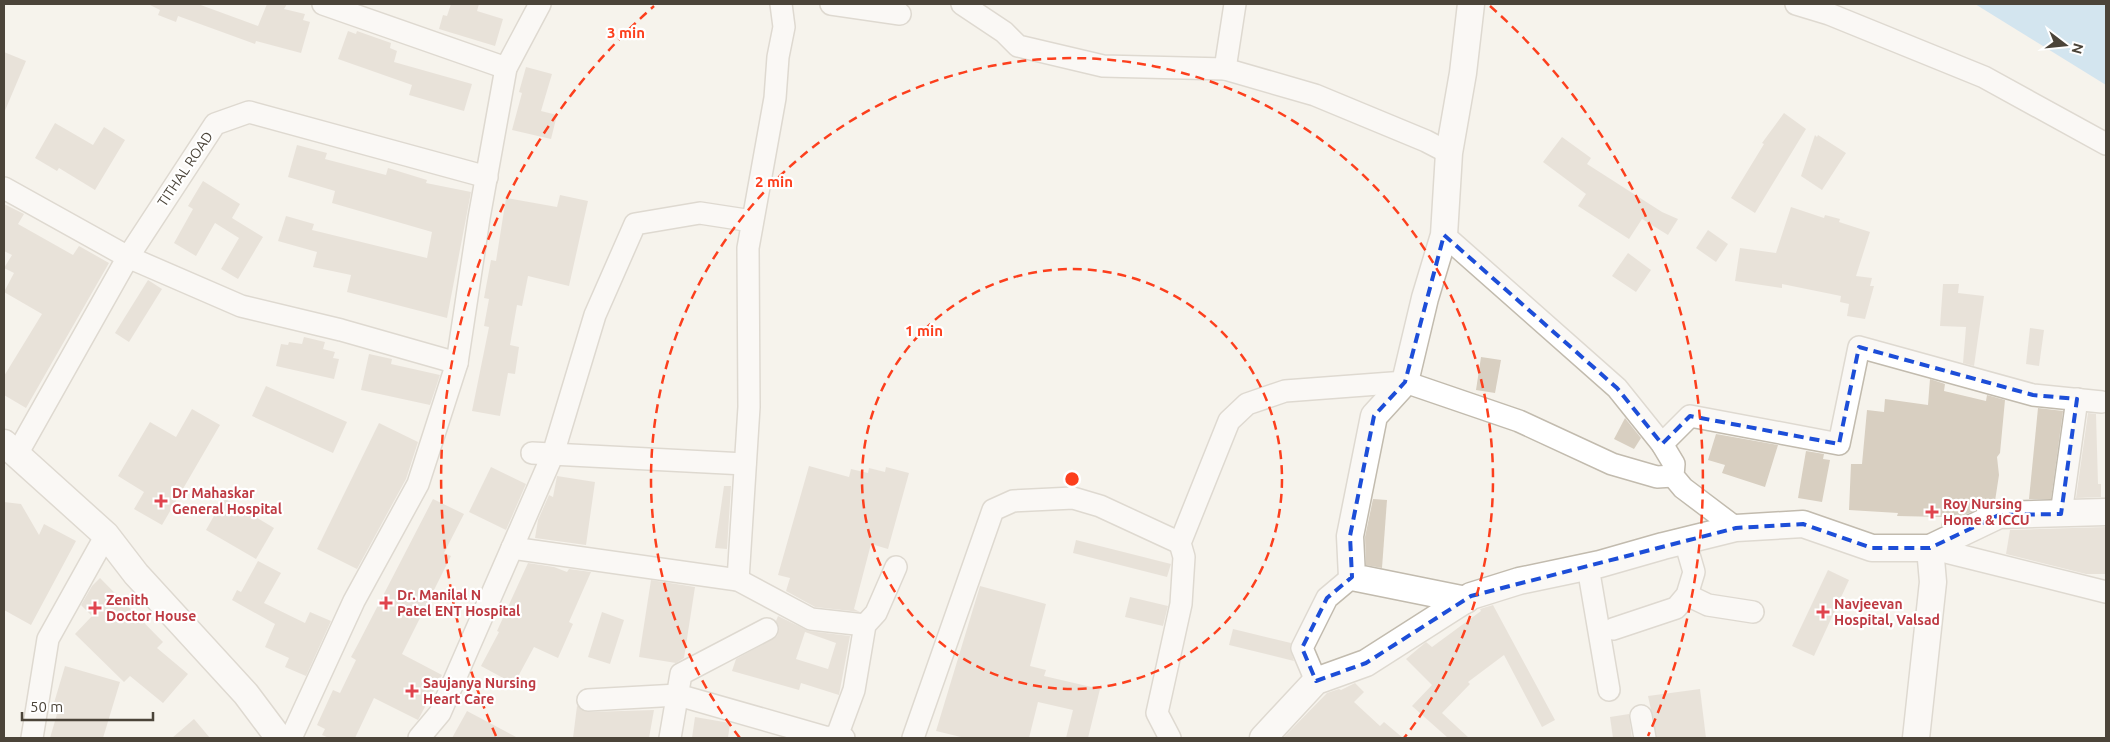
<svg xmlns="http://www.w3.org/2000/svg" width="2110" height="742" font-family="Ubuntu,sans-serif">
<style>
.water{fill:#a9d4f2}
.building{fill:#d8cfc1;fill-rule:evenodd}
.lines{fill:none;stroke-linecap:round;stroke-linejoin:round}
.minor-casing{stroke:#c2bbae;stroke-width:24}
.tertiary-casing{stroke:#c2bbae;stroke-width:29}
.minor{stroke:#fff;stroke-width:21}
.tertiary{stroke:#fff;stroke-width:26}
.marked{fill:none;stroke:#1d4ed8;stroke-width:4;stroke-dasharray:10 6;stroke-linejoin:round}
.ring{fill:none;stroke:#fc3f1d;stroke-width:2.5;stroke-dasharray:9 6}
.health-dot{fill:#e0444e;stroke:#fff;stroke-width:2}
.labels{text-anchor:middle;stroke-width:4.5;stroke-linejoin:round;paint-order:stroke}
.street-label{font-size:14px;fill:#4b4439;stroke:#fff}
.health-label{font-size:14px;font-weight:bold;fill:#be3a42;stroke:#fff;text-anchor:start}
.centre{fill:#fc3f1d;stroke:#fff;stroke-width:2.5}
.ring-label{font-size:15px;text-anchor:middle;font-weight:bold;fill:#fc3f1d;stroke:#fff;stroke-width:4.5;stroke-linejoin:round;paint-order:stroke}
</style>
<rect width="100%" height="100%" fill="#f6f3ec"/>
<polygon class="water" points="1975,4 2106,4 2106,85"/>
<g class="building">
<polygon points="148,4 198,4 258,26 267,4 287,4 284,9 305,14 303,20 310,22 301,53 256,41 255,44 178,16 176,22 158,15 160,10"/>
<polygon points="451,4 479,4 477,11 503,19 495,46 439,29 443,15 447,16"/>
<polygon points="348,31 356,34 357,31 391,43 390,48 397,51 394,62 472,84 464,111 409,95 412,85 338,59"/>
<polygon points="4,52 26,61 4,113"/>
<polygon points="526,67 552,74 541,111 557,115 551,139 512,130 522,93 519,92"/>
<polygon points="1784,113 1806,129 1755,213 1731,198 1764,144 1762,143"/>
<polygon points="55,123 93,145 104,127 125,140 95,190 59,168 57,171 35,158"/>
<polygon points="1815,135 1817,137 1818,135 1846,153 1822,190 1801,176"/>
<polygon points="1562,137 1591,158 1587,164 1662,212 1678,219 1668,235 1642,219 1629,239 1578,206 1586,194 1543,162"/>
<polygon points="297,145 327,153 325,159 386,175 388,168 427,180 426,183 471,192 447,318 347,292 351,275 313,267 317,252 278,241 286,216 314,224 312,230 427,258 432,232 332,203 335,191 288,177"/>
<polygon points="203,181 240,204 232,218 263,237 238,279 221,269 239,238 215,223 196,256 174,243 193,209 188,206"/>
<polygon points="560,195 588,201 569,286 528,276 522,306 517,305 510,345 519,347 515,374 508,373 500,416 472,411 489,327 484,326 489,299 484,298 491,260 496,261 506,198 557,207"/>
<polygon points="4,204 24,214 18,224 73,255 79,246 109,263 26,408 4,395 4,376 42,314 4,292 14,273 4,268 12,255 4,251"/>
<polygon points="1791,207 1824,218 1825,215 1840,219 1839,222 1870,232 1856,276 1872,278 1870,286 1874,286 1865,319 1847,316 1849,304 1840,302 1841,296 1782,284 1782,288 1735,281 1740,248 1776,253"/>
<polygon points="1708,230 1728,244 1716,262 1696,248"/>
<polygon points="1628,253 1651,270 1636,292 1612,276"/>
<polygon points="148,280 162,289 129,342 115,333"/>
<polygon points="1943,284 1959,284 1958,293 1984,296 1974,366 1963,363 1966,327 1940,326"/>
<polygon points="2030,328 2044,330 2039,366 2026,364"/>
<polygon points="304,337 325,342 323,349 335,352 333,358 339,359 334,379 276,366 281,344 288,345 289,342 302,344"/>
<polygon points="369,354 392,359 391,364 440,375 430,405 361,390"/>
<polygon points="1481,357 1501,360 1495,393 1476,390"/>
<polygon points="1930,379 1945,384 1944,391 1986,401 1987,395 2005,400 2000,453 1997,457 1999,475 1995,501 1941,526 1943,517 1897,516 1898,513 1849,510 1851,464 1862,464 1867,410 1884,412 1885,399 1928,405"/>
<polygon points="266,386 347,422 333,453 252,416"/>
<polygon points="2038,408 2063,411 2051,499 2029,499"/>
<polygon points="192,409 220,425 162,525 134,509 144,492 118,476 150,422 176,437"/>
<polygon points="2088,413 2096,414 2098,484 2101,484 2101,497 2076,498"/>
<polygon points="1625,418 1641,438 1634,449 1614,439"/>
<polygon points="379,423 418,442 406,479 357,569 317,549"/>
<polygon points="1716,434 1778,445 1765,487 1722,473 1725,465 1708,460"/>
<polygon points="1806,451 1824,454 1823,459 1830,460 1822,502 1798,498"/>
<polygon points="809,466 849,477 851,469 868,473 869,468 885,472 886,467 909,473 888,549 871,544 854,609 860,612 815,607 786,591 790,578 778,575"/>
<polygon points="491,467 526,484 506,530 469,512"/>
<polygon points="557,476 595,482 586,545 535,538 538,520 549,495 553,497"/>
<polygon points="724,486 731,486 727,549 715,548"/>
<polygon points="224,498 274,528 256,559 206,530"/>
<polygon points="433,499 464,514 444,553 451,556 402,654 442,675 418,720 374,698 355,738 329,738 322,735 325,729 317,725 333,690 340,693 356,660 351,657 358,644"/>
<polygon points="1373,499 1387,500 1382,568 1366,565 1365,537"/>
<polygon points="4,502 21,504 39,535 44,524 76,541 31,625 4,610"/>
<polygon points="2106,527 2106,574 2086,574 2006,554 2010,530"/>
<polygon points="1076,540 1171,564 1167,577 1073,553"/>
<polygon points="258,561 281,573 264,603 305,623 310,612 331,621 306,676 285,667 289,658 265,647 275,624 232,600 237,590 241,592"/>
<polygon points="528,563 554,567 567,572 569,569 591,572 569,622 573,624 558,658 534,647 514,684 481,666 499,632 497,631"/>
<polygon points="1828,570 1849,580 1814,656 1792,646"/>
<polygon points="100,578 163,642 157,648 188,674 163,703 130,676 124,682 75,634 92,616 81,605 92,586"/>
<polygon points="651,580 695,587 684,658 676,663 639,657"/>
<polygon points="980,586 1046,604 1030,666 1046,670 1044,676 1100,689 1088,738 1066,738 1073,710 1038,702 1029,738 965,738 936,731"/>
<polygon points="1130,597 1168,606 1163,626 1125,617"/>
<polygon points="1493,605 1555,720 1542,727 1504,655 1468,682 1470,684 1442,713 1469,738 1448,738 1412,706 1432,685 1406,659 1426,642 1432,647 1481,611 1480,609"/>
<polygon points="602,612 624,620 610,664 588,657"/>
<path d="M778 616 809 631 850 636 839 695 801 683 799 690 732 671 736 659 777 636 779 629 776 621ZM805 632 836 643 828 669 796 659Z"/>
<polygon points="1233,629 1291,643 1290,648 1294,661 1229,645"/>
<polygon points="65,666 120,682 103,738 50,738 57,714 51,713"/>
<polygon points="1355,683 1364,692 1354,702 1380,726 1384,722 1403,738 1283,738 1327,693 1339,689 1341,690"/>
<polygon points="1700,689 1706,738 1657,738 1648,696"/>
<polygon points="577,706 589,712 654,710 649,738 573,738"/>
<polygon points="467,711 518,738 452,738"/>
<polygon points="1629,714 1632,738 1613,738 1610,717"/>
<polygon points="695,717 730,723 728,738 692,738"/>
<polygon points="194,719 210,738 172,738"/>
</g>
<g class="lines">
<defs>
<g id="minor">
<polyline points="323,4 506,68"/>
<polyline points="831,4 900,14"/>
<polyline points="962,4 1004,32 1018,46 1103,66 1225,69 1315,95 1426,141 1449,153"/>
<polyline points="1796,4 1829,14 1984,77 2106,144"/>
<polyline points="1225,69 1235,4"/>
<polyline points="4,188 128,257 215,124 249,112 487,177"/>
<polyline points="1444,235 1617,388 1662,444 1674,464 1673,476 1683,488 1736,528"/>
<polyline points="1662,444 1690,416 1839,444 1859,347 2033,395 2102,402"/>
<polyline points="532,453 745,464"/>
<polyline points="17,454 128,257 241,306 341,330 457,363"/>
<polyline points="2061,514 2077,399"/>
<polyline points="512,548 738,580 811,619 865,625"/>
<polyline points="1930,548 2106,592"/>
<polyline points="1588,567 1609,690"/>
<polyline points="738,580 749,407 748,248 775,98 778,57 784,27 781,4"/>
<polyline points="1687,595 1708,605 1753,612"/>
<polyline points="1613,629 1676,608 1687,595 1694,572 1685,541"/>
<polyline points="1316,681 1302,648 1327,598 1352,577"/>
<polyline points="588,700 678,695 825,737 844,738"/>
<polyline points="1641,716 1645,738"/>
<polyline points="837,736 854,690 865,625 876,613 896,567"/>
<polyline points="32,738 48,639 106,535"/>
<polyline points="291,738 354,601 418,484 457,363 479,218 506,68 540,4"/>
<polyline points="419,738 440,713 553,454 595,315 635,224 700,213 752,221"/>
<polyline points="670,738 681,674 767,629"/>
<polyline points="913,738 993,510 1013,501 1073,498 1100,506 1180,543"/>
<polyline points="1170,738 1157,713 1181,604 1184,557 1180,543 1229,421 1247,404 1285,391 1405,382 1519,421 1612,464 1657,477 1673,476"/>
</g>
<g id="tertiary">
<polyline points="4,443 106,535 136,574 246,694 279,738"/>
<polyline points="1466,600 1352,577 1350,536 1374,416 1405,382 1425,298 1444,235 1449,153 1463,73 1471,4"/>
<polyline points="1263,738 1316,681 1366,663 1471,596 1519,581 1600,564 1663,546 1736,528 1803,524 1872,548 1930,548 1999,515 2106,512"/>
<polyline points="1916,738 1933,582 1930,548"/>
</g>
</defs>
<use href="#minor" class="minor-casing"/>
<use href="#tertiary" class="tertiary-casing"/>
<use href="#minor" class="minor"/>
<use href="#tertiary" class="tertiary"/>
</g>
<path d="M0 0H2110V742H0ZM1444 235 1617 388 1662 444 1690 416 1839 444 1859 347 2033 395 2077 399 2061 514 1999 515 1930 548H1872L1803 524 1736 528 1471 596 1366 663 1316 681 1302 648 1327 598 1352 577 1350 536 1374 416 1405 382Z" fill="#f6f3ec" fill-opacity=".55" fill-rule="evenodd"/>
<path class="marked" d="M1444 235 1617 388 1662 444 1690 416 1839 444 1859 347 2033 395 2077 399 2061 514 1999 515 1930 548H1872L1803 524 1736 528 1471 596 1366 663 1316 681 1302 648 1327 598 1352 577 1350 536 1374 416 1405 382Z"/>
<g class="ring">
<circle cx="1072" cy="479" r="210"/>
<path d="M740 738A421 421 0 1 1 1404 738"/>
<path d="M496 736A631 631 0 0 1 654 6M1490 6A631 631 0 0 1 1648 736"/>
</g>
<g class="health-dot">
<path d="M158.5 493.5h5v5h5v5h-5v5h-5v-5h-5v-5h5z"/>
<path d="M1929.5 504.5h5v5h5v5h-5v5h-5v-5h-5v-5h5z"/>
<path d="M383.5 595.5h5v5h5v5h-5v5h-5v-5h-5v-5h5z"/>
<path d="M92.5 600.5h5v5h5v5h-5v5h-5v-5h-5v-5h5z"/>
<path d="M1820.5 604.5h5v5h5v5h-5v5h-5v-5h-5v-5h5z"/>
<path d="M409.5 683.5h5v5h5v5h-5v5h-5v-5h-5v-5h5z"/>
</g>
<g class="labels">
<g class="street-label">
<text transform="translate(185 169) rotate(-56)" y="5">TITHAL ROAD</text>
</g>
<g class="health-label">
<text x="172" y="498">Dr Mahaskar<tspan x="172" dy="16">General Hospital</tspan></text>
<text x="1943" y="509">Roy Nursing<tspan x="1943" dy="16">Home &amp; ICCU</tspan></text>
<text x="397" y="600">Dr. Manilal N<tspan x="397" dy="16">Patel ENT Hospital</tspan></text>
<text x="106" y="605">Zenith<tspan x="106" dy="16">Doctor House</tspan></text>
<text x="1834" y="609">Navjeevan<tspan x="1834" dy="16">Hospital, Valsad</tspan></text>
<text x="423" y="688">Saujanya Nursing<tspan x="423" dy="16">Heart Care</tspan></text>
</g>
</g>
<circle cx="1072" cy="479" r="8" class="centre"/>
<g class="ring-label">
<text x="626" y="38">3 min</text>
<text x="774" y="187">2 min</text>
<text x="924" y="336">1 min</text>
</g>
<rect width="2110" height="742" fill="none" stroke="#4b4439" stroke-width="10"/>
<g transform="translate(2065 45) rotate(106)" stroke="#ffffff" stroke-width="4" paint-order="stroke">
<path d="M0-4L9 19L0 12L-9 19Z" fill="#4b4439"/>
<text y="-8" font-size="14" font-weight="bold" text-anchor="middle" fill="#4b4439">N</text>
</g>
<path d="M22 712v8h131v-8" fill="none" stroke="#4b4439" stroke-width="2.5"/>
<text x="30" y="712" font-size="15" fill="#4b4439" stroke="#ffffff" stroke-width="4" paint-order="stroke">50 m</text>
</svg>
